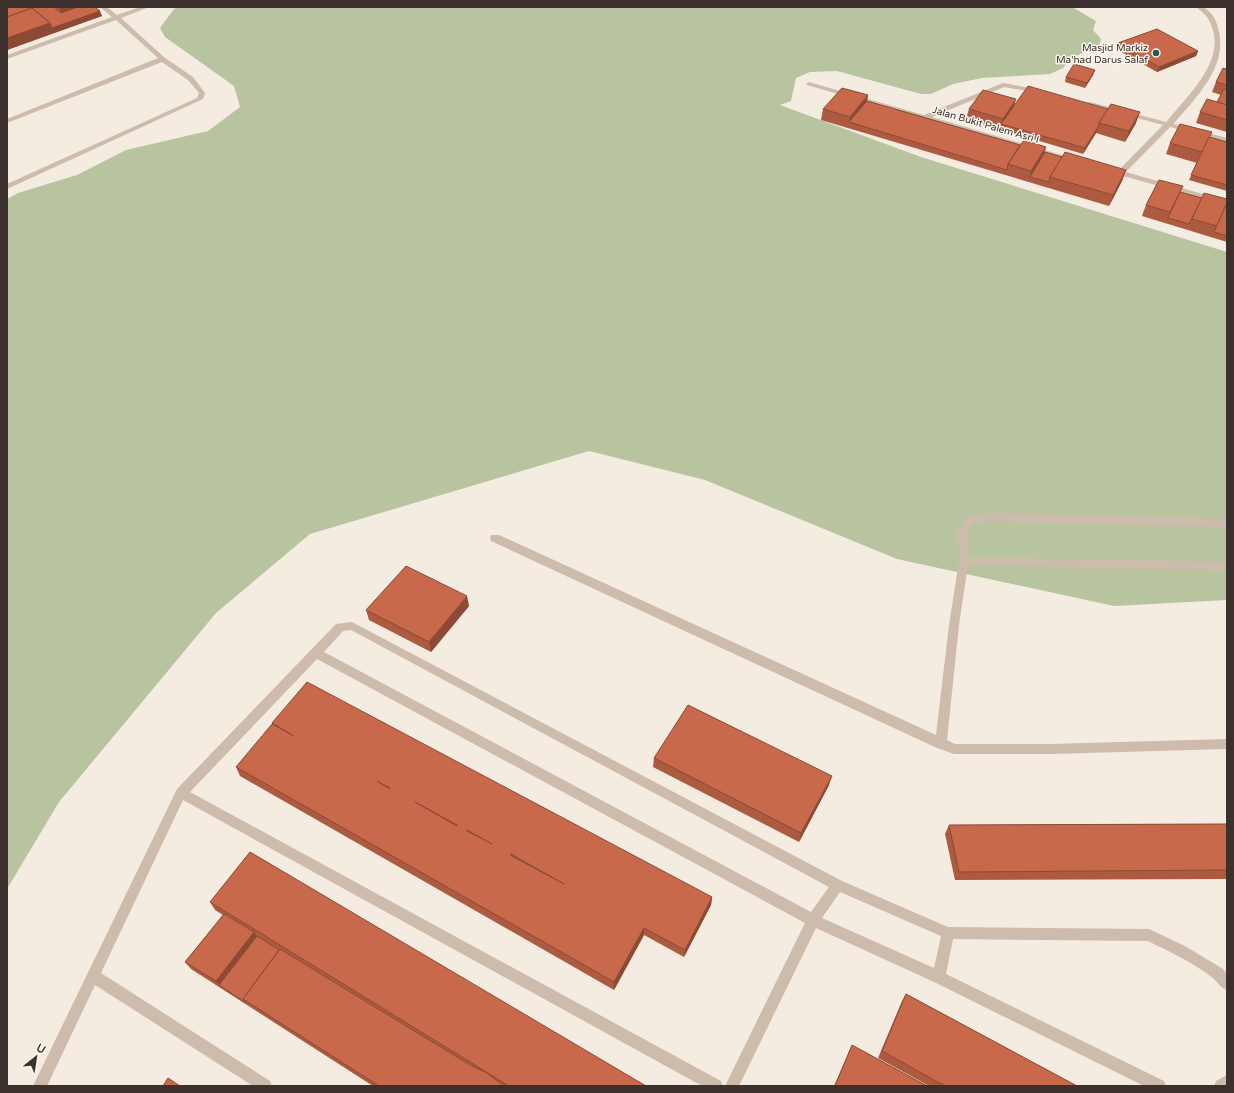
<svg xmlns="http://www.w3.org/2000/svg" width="1234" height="1093" font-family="'Varela Round',sans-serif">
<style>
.green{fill:#b8c4a0}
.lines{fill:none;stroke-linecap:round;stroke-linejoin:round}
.lane{fill:#cdbbac;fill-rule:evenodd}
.street{fill:#cdbbac;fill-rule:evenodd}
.wall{fill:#ac5a40}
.shaded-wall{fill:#8c4a34}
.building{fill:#c8694b;stroke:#8c4a34;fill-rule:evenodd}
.poi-dot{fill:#1f5a5e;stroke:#fbf5ee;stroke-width:1.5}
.labels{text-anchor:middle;stroke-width:3;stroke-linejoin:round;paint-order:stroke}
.far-poi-label{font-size:10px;fill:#3b302b;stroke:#fbf5ee;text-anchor:end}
.far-street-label{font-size:10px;fill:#3b302b;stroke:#fbf5ee}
</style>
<rect width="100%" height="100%" fill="#f4ebe1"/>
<polygon class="green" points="178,7 1072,7 1096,21 1093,30 1101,39 1100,44 1070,59 1063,68 1050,74 982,78 953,84 931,94 921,94 837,71 810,72 796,78 791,101 780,105 921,157 1227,252 1227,600 1114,606 897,559 705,480 589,451 310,534 216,613 59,802 7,889 7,199 18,193 77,175 126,150 208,131 240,107 234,86 165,37 160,28 174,9"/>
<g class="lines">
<path class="lane" d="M1196 7 1205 8C1212 13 1216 19 1218 28 1230 66 1194 99 1172 126H1169L1165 124C1187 95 1233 57 1207 17 1204 13 1200 10 1196 7Z"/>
<g class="street">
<polygon points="100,7 107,7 117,15 140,7 149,7 121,18 165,58 193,77 205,93 203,99 7,189 7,184 197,98 199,93 188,80 162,62 7,123 7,119 158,58 116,20 7,59 7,55 112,17"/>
<polygon points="809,82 924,115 1003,83 1041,90 1041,92 1039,93 1004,87 932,117 1079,160 1075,162 1072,162 807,85 806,84"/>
<polygon points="1090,102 1227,138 1227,142 1170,127 1126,172 1227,201 1227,205 1109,172 1108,170 1112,168 1119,170 1163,125 1088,105 1088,103"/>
<polygon points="984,513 1227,519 1227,527 984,521 973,523 968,530 969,557 1227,562 1227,570 968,565 959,625 947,740 955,744 1051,744 1227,739 1227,749 1051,754 954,754 937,748 491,541 490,538 491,535 499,535 936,735 949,625 959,561 958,530 967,517"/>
<path d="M352 622 842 881 948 927 1149 929 1185 946 1223 969 1227 974V990C1221 988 1218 983 1213 978 1194 963 1170 952 1148 941L953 939 946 974 1164 1081 1166 1086H1144L934 982 816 928 739 1086H725L805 923 317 659 190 792 721 1081 723 1086H702L183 800 101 973 270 1081 272 1086H253L95 985 47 1086H33L177 789 336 624ZM351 630 829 887 811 912 324 652 343 631ZM840 892 941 936 934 968 822 918Z"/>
<polygon points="1227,1075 1227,1086 1214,1086 1216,1081"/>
</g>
</g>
<g class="wall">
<polygon points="7,7 95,7 102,16 7,50"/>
<polygon points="1118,43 1198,51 1196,56 1157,72 1116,49"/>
<polygon points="1227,69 1227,132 1196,123 1200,112 1217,102 1221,95 1212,92 1216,82"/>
<polygon points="1095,70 1093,75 1085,88 1065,82 1066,77"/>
<polygon points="868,95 867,101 1045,152 1062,157 1126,170 1122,181 1109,206 821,120 823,109"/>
<polygon points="1015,105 1136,123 1125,142 1096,133 1083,154 966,119 969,109"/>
<polygon points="1209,137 1227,142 1227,191 1189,180 1197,163 1166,154 1170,143"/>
<polygon points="1180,192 1227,205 1227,242 1142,216 1146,205"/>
<polygon points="469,606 431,652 369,620 366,610"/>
<polygon points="272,723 712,897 711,905 684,957 644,935 614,990 240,776 236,767 273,725"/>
<polygon points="654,758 829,785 799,842 653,767"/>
<polygon points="1227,824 1227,879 955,880 945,834 949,825"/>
<polygon points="210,902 646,1086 373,1086 191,969 185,962 223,915 215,910"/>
<polygon points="906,994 1077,1086 929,1086 878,1058 902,1001"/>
<polygon points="852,1045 927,1086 834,1086"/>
</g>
<g class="shaded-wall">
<polygon points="61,7 91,7 63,18 59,8"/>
<polygon points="100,11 102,16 54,33 52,28"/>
<polygon points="50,23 54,33 7,50 7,38"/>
<polygon points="1198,51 1196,56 1157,72 1159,67"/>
<polygon points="1095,70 1093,75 1085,88 1087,83"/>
<polygon points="868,95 866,106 849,122 850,117"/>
<polygon points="1016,99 1013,110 1001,124 1003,119"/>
<polygon points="1140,112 1136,123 1125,142 1129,131"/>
<polygon points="1098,127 1096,133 1083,154 1085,148"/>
<polygon points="1046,147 1043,158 1030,177 1031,171"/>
<polygon points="1126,170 1122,181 1109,206 1113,195"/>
<polygon points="467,596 469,606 431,652 429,642"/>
<polygon points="832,776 829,785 799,842 801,833"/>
<polygon points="712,897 711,905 684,957 685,950"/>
<polygon points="644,928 644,935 614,990 614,982"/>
<polygon points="254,932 259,940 219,985 222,989 216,981"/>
</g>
<g class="building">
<polygon points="7,7 54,7 61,13 78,7 95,7 100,11 52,28 50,23 32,8 7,17"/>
<polygon points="32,8 50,23 7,38 7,17"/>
<polygon points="1157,29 1198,51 1159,67 1118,43"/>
<polygon points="1074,64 1095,70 1087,83 1066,77"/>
<polygon points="1223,68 1227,69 1227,85 1216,82"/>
<polygon points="1028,86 1108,109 1099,123 1098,127 1085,148 1001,124"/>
<polygon points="842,88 868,95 850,117 823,109"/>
<polygon points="1224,89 1227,90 1227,105 1217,102"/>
<polygon points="983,90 1016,99 1003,119 969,109"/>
<polygon points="1207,99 1227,105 1227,120 1200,112"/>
<polygon points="867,101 1020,145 1008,164 1007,170 849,122"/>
<polygon points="1111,104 1140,112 1129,131 1099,123"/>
<polygon points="1180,124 1212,132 1202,152 1170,143"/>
<polygon points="1209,137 1227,142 1227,185 1191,175"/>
<polygon points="1024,140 1046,147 1031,171 1008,164"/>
<polygon points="1045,152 1062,157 1050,177 1049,182 1030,177"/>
<polygon points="1065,152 1126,170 1113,195 1050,177"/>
<polygon points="1159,180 1183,186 1170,212 1146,205"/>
<polygon points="1180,192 1202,198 1189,224 1168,218"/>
<polygon points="1204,193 1227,199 1227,202 1217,226 1192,219"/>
<polygon points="1226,205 1227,205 1227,236 1214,232"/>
<polygon points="406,566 467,596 429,642 366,610"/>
<path d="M307 682 712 897 685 950 644 928 614 982 236 767 272 724 294 736 272 723ZM377 781 390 788V789ZM415 802 457 825V826ZM467 830 492 844 467 831ZM511 854 564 884 510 855Z"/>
<polygon points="688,705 832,776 801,833 654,758"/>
<polygon points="1227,824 1227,870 959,872 949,825"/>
<polygon points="250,852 646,1086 509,1086 210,902"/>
<polygon points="224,914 254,932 216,981 185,962"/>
<polygon points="257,936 279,950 243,999 246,1003 219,985"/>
<polygon points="280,949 470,1065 487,1073 504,1086 379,1086 243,999"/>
<polygon points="906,994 1077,1086 945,1086 882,1051"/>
<polygon points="852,1045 927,1086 835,1086"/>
<polygon points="168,1078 180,1086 163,1086"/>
</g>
<circle class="poi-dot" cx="1156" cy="53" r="4"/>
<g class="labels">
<g class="far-poi-label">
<text x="1148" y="51">Masjid Markiz<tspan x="1148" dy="12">Ma'had Darus Salaf</tspan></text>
</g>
<g class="far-street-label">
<text transform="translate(986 124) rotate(16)" y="4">Jalan Bukit Palem Asri I</text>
</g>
</g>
<rect width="1234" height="1093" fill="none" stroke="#3b302b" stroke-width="16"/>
<g transform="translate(36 1057) rotate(30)" stroke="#fbf5ee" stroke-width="3" paint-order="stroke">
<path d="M0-3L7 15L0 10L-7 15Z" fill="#3b302b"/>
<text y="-6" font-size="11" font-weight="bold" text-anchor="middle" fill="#3b302b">U</text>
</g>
</svg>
